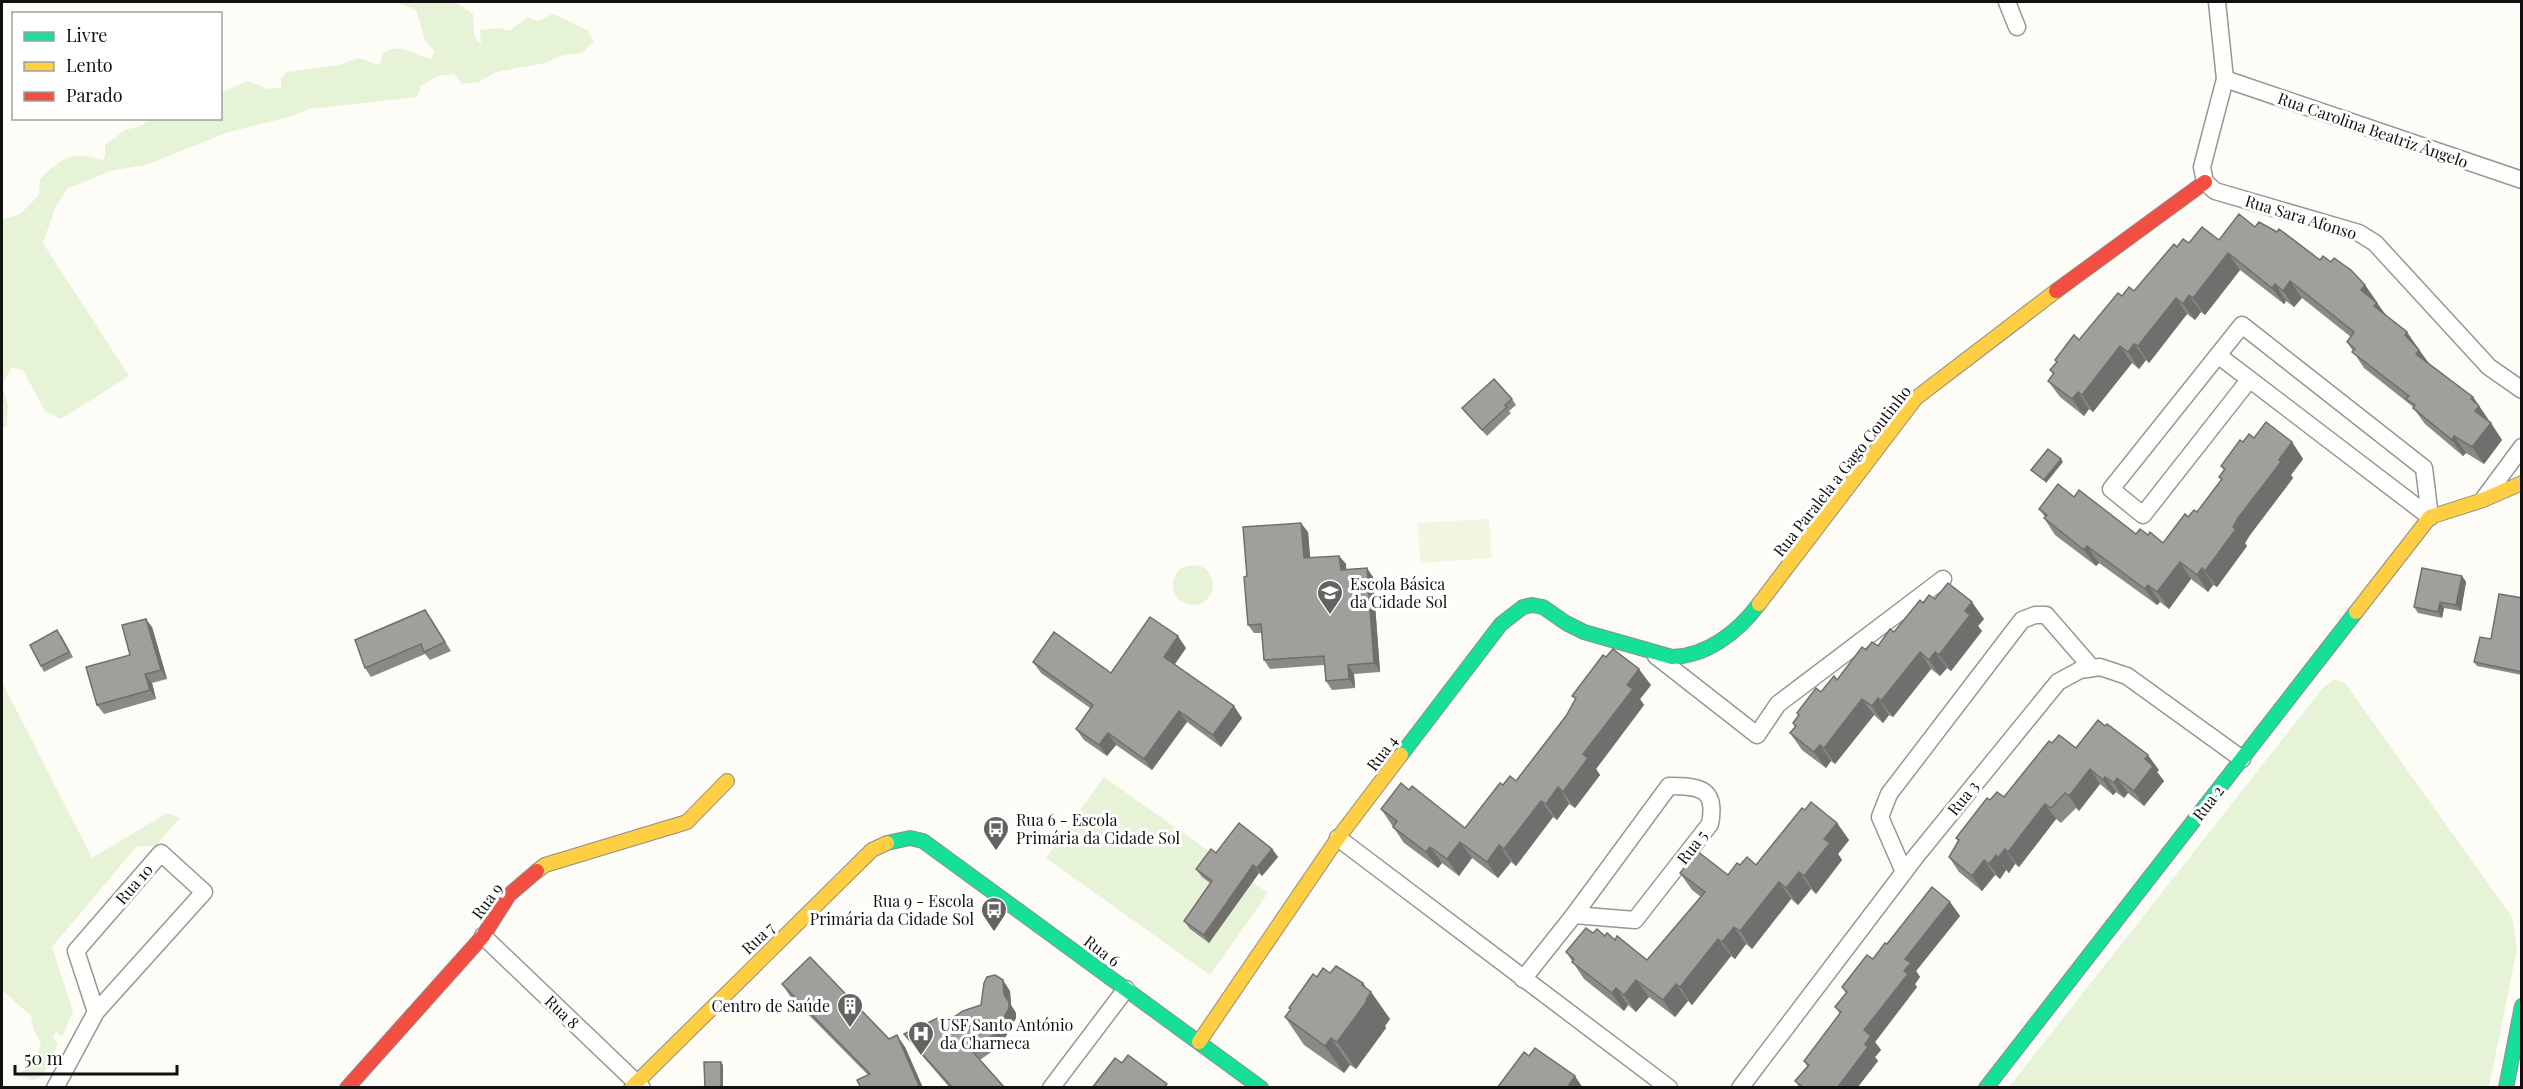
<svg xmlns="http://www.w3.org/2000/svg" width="2523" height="1089" font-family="'Playfair Display',serif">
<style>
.green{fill:#e7f3d7}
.pitch{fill:#f0f6e1}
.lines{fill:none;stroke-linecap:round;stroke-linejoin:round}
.street-casing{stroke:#979795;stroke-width:19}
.fast-casing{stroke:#8e8d8b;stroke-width:16}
.slow-casing{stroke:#8e8d8b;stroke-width:16}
.jam-casing{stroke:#8e8d8b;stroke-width:16}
.street{stroke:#fffffe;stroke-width:16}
.fast{stroke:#16e098;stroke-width:14}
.slow{stroke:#ffcf43;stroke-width:14}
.jam{stroke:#f24e42;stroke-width:14}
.wall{fill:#8a8986}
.shaded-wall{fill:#716f6d}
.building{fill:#a19f9c;stroke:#716f6d;stroke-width:1.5}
.labels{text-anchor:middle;stroke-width:6;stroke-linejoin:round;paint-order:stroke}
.street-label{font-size:16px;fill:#111;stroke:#fff}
.poi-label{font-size:16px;fill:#111;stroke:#fff;text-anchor:start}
</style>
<rect width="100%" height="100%" fill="#fdfcf7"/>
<g class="green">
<path d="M397 2H456L473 14 474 34 477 41 481 43 480 30 499 28 510 31 527 17 537 21 553 14 587 30 594 42 581 53 560 56 546 63 496 72 479 82 461 84 454 74 438 76 421 86 417 97 309 109 289 117 229 132 146 165 114 170 67 189 55 208 43 243 129 376 61 419 45 411 23 370 12 367 2 385 8 405 7 425 2 428V220L20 214 39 195 40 180C61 157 71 151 103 160L105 156V145L125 130 140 126 152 119 220 118 221 93 247 81 269 89 281 87V78L287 72 338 65 360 58 378 65 381 62 382 53C405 42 409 54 431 59L435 52 425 40 416 10Z"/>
<circle cx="1193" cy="585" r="20"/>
<polygon points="2334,679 2345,683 2512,917 2517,949 2489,1087 2009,1087 2322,689"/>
<polygon points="2,682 92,858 167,813 180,818 156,845 136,847 52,947 73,1011 62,1037 56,1032 53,1037 58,1044 43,1076 33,1080 19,1075 38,1052 41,1043 34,1031 31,1016 2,990"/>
<polygon points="1104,777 1268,893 1210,975 1046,858"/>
</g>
<polygon class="pitch" points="1489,519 1492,558 1420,563 1418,523"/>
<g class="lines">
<defs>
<g id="street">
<polyline points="2007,2 2017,27"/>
<polyline points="2217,2 2225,79 2202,167 2205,182 2215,191 2359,233 2375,243 2489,367 2522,390"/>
<polyline points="2225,79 2522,180"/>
<polyline points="2219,356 2430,517"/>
<polyline points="2249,380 2143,515 2111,489 2242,325 2424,468 2430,517"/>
<polyline points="2485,497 2522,447"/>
<polyline points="1656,656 1757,735 1778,704 1943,579"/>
<polyline points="1338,838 1669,1088"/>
<polyline points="1904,872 1880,817 1889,794 2022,620 2035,615 2046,615 2092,668"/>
<polyline points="483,936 642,1088"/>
<path d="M1523 979 1574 915 1669 786C1700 786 1717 788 1710 824L1635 920 1574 915"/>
<polyline points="55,1088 96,1012 204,892 161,853 76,951 96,1012"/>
<polyline points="1051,1088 1126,989"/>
<polyline points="1740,1088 1917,855 2058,682 2080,670 2100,667 2127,676 2242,759"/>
</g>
<g id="fast">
<path d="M1401 755 1501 624 1523 607 1532 605 1543 607 1566 623 1584 632 1672 657C1707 656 1738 632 1759 604"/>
<polyline points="887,843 910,838 923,841 1261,1088"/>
<polyline points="1986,1088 2356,612"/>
<polyline points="2506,1088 2522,1006"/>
</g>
<g id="slow">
<polyline points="1759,604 1916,398 2056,291"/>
<polyline points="2356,612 2430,517 2483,500 2522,483"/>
<polyline points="537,871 545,865 687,822 727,781"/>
<polyline points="1199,1042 1338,838 1401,755"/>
<polyline points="631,1088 872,850 887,843"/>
</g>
<g id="jam">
<polyline points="2056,291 2205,182"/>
<polyline points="347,1088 483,936 509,895 537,871"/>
</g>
</defs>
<use href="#street" class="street-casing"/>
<use href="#fast" class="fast-casing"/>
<use href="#slow" class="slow-casing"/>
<use href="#jam" class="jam-casing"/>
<use href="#street" class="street"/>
<use href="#fast" class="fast"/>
<use href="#slow" class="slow"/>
<use href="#jam" class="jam"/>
</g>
<g class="wall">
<polygon points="2255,227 2320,260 2331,262 2365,285 2385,315 2418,348 2429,364 2473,397 2502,440 2484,464 2466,453 2463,456 2425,424 2412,406 2364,368 2347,342 2351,337 2302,298 2294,307 2286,301 2284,304 2240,270 2205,315 2201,312 2195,320 2187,314 2149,363 2146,360 2139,369 2132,363 2093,412 2089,409 2084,416 2060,397 2048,381 2053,374 2050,370 2057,363 2055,360 2079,340 2122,296 2134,291 2177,247 2189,243 2219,240"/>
<polygon points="1512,399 1516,405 1509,411 1511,413 1487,436 1467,414 1462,408"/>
<polygon points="2254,438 2292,442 2303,459 2291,475 2293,478 2250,535 2245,543 2247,546 2217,587 2213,585 2208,592 2191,579 2169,609 2160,602 2157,605 2099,563 2096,566 2055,535 2044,518 2045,517 2039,509 2074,497 2136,534 2148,535 2163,543 2188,517 2197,512 2221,480 2219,477 2224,470 2221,466 2243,442"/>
<polygon points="1308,532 1310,558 1339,556 1346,564 1346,570 1373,577 1380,672 1354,674 1355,688 1332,690 1326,681 1324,665 1270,669 1264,660 1262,633 1254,633 1248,625 1247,576"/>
<polygon points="2462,576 2466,582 2461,611 2444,608 2442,618 2418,613 2414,607"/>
<polygon points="2522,598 2522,675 2477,666 2474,662"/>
<polygon points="1935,599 1984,619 1978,626 1982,631 1951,671 1947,668 1940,676 1931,669 1893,717 1889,715 1883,723 1874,715 1835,764 1831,761 1826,768 1802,750 1790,733 1795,727 1793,723 1798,715 1797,713 1837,680 1866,650 1878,646"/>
<polygon points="431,619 451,651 430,660 425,654 371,677 365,668"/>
<polygon points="152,627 167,679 152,683 156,699 104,714 97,705 130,655"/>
<polygon points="61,635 73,657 44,672 41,666"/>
<polygon points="1186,648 1175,664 1242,718 1221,747 1187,722 1152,770 1116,745 1107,756 1084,740 1076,729 1090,708 1041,673 1033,662 1111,673"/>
<polygon points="1651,685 1640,699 1644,705 1596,769 1600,775 1575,808 1569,804 1557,820 1553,817 1516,866 1511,862 1498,878 1472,858 1459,876 1442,863 1438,868 1404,843 1381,809 1409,790 1465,828 1503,785 1516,781 1566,716 1575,699 1572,696"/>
<polygon points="2052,743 2076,748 2159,770 2157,772 2164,781 2144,806 2128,793 2124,798 2116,792 2113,795 2100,784 2079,811 2076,808 2061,823 2056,819 2019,867 2015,864 2009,873 2006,870 2000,879 1995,875 1982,891 1959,872 1949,857 1958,841 1956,838 1990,800 2004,797"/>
<polygon points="1805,810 1837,823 1849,840 1838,854 1842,860 1816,894 1811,889 1798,905 1791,899 1752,949 1746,944 1735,959 1731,956 1692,1005 1688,1001 1675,1017 1649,997 1636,1012 1628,1005 1624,1011 1584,979 1566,952 1593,933 1615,940 1647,960 1701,897 1692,890 1680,873 1728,875 1740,865 1756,865"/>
<polygon points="1272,849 1278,857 1262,876 1259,873 1209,943 1190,929 1184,921 1210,883 1202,877 1196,869 1216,853"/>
<polygon points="1950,902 1960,916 1916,971 1920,977 1915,984 1917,987 1875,1042 1881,1050 1875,1057 1878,1061 1857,1088 1800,1088 1795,1081 1807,1066 1804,1061 1840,1014 1835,1007 1846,993 1842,987 1873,959 1887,944"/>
<polygon points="1330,973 1363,983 1366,988 1371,992 1390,1019 1385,1026 1386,1028 1356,1069 1350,1065 1344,1073 1304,1045 1285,1017 1291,1010 1289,1008 1317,977"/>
<polygon points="782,984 905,1047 923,1088 861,1088 868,1075 790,996"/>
<polygon points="1010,991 1011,1005 1016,1013 1016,1018 1001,1045 980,1060 1005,1088 950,1088 912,1044 904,1034 951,1019"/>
</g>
<g class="shaded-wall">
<polygon points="2228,253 2240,270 2205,315 2193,298"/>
<polygon points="2290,281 2302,298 2294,307 2283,291"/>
<polygon points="2275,284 2286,301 2284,304 2272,288"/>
<polygon points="2365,285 2377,302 2373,307 2361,290"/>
<polygon points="2189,295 2201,312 2195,320 2183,304"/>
<polygon points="2176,298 2187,314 2149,363 2138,346"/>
<polygon points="2377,303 2389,319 2374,306"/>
<polygon points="2407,332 2418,348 2416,351 2405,335"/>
<polygon points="2134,344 2146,360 2139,369 2128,352"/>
<polygon points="2120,346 2132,363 2093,412 2082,395"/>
<polygon points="2419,350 2431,366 2416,354"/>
<polygon points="2078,392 2089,409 2084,416 2072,399"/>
<polygon points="2473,397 2490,422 2486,428 2475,411 2471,399"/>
<polygon points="2491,423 2502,440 2484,464 2472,447"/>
<polygon points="2454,436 2466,453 2463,456 2452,440"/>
<polygon points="2292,442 2303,459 2291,475 2293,478 2250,535 2245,543 2247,546 2217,587 2205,571 2238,518"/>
<polygon points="2061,459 2063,462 2046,483 2044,480"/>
<polygon points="1301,523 1308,532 1311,567 1304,558"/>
<polygon points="2087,546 2099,563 2096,566 2084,550"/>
<polygon points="1339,556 1346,564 1347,579 1341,570"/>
<polygon points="2180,562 2191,579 2169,609 2157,592"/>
<polygon points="1367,568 1373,577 1380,672 1374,663"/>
<polygon points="2202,568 2213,585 2208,592 2197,575"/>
<polygon points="2462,576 2466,582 2461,611 2456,605"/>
<polygon points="2148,585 2160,602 2157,605 2145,589"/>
<polygon points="1972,602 1984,619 1978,626 1982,631 1951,671 1939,655 1965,611"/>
<polygon points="2440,602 2444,608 2442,618 2438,612"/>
<polygon points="146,619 152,627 167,679 161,670"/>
<polygon points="1178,636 1186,648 1172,668 1164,657"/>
<polygon points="1920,652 1931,669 1893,717 1881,701"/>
<polygon points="1935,652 1947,668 1940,676 1929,660"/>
<polygon points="1348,665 1354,674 1355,688 1349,679"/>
<polygon points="1639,669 1651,685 1640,699 1644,705 1596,769 1600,775 1575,808 1563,792 1583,754 1627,685"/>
<polygon points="145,674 152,683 156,699 150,690"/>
<polygon points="1878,698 1889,715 1883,723 1872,706"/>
<polygon points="1862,699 1874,715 1835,764 1824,748"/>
<polygon points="1234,706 1242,718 1221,747 1213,735"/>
<polygon points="1179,711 1187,722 1152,770 1144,759"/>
<polygon points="1108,733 1116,745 1107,756 1099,745"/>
<polygon points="1820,745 1831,761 1826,768 1814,752"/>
<polygon points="2148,755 2159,770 2157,772 2164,781 2144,806 2134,791 2145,759"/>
<polygon points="2090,769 2100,784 2079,811 2069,796"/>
<polygon points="2105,777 2116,792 2113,795 2103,780"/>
<polygon points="2117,778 2128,793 2124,798 2114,783"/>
<polygon points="1558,787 1569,804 1557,820 1546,804"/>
<polygon points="1541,801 1553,817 1516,866 1504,849"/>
<polygon points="2045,804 2056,819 2019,867 2008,852"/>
<polygon points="1837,823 1849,840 1838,854 1842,860 1816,894 1804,876 1824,839"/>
<polygon points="1460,842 1472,858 1459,876 1447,859"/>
<polygon points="1499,845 1511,862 1498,878 1487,862"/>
<polygon points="1430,847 1442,863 1438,868 1426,852"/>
<polygon points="1272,849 1278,857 1262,876 1257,868"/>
<polygon points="2005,849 2015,864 2009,873 1998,858"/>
<polygon points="1996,855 2006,870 2000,879 1989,864"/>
<polygon points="1984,860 1995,875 1982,891 1972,876"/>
<polygon points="1253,865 1259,873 1209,943 1204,935"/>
<polygon points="1799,872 1811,889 1798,905 1786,888"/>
<polygon points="1779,882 1791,899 1752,949 1740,931"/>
<polygon points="1950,902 1960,916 1916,971 1920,977 1915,984 1917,987 1875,1042 1881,1050 1875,1057 1878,1061 1857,1088 1837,1088 1864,1030 1904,971 1905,959"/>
<polygon points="1734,927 1746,944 1735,959 1722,942"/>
<polygon points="1718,939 1731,956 1692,1005 1680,987"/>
<polygon points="1003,980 1010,991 1011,1005 1016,1013 1016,1018 1001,1045 994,1035 1004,994"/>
<polygon points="1636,980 1649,997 1636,1012 1624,995"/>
<polygon points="1363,983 1370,994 1371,992 1390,1019 1385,1026 1386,1028 1356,1069 1337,1042 1366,1000 1362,985"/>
<polygon points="1676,984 1688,1001 1675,1017 1663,1000"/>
<polygon points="1616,988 1628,1005 1624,1011 1612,993"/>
<polygon points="897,1035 905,1047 923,1088 920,1088"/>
<polygon points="1331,1038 1350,1065 1344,1073 1325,1046"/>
<polygon points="721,1062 723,1065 723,1088 721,1088"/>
<polygon points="1575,1076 1583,1088 1570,1088 1569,1085"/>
</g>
<g class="building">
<polygon points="2239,214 2255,227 2259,222 2277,232 2279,229 2320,260 2323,256 2331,262 2334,258 2351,270 2365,285 2361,290 2377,303 2374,306 2407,332 2405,335 2419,350 2416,354 2473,397 2471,399 2479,406 2475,411 2491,423 2472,447 2454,436 2452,440 2413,408 2415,405 2406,399 2409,396 2352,352 2355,349 2347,342 2354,332 2290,281 2283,291 2275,284 2272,288 2228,253 2193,298 2189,295 2183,304 2176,298 2138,346 2134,344 2128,352 2120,346 2082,395 2078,392 2072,399 2048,381 2054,373 2050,370 2057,362 2055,360 2074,335 2079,340 2118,293 2122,296 2129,287 2134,291 2174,244 2177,247 2183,239 2189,243 2202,227 2219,240"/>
<polygon points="1494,379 1512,399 1505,405 1507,407 1482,430 1462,408"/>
<polygon points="2266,422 2292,442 2279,460 2281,462 2238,518 2233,527 2236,529 2205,571 2202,568 2197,575 2180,562 2157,592 2148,585 2145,589 2087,546 2084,550 2044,518 2047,515 2039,509 2058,484 2074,497 2079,490 2136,534 2140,529 2148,535 2150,532 2163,543 2185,514 2188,517 2194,510 2197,512 2222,479 2219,477 2225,469 2221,466 2240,440 2243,442 2249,434 2254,438"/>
<polygon points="2048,449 2061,459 2044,480 2031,470"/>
<polygon points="1301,523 1304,558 1339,556 1341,570 1367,568 1374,663 1348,665 1349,679 1326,681 1324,656 1264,660 1261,624 1248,625 1244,577 1247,576 1243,527"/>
<polygon points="2422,568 2462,576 2456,605 2440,602 2438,612 2414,607"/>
<polygon points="1948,583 1972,602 1965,611 1970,615 1939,655 1935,652 1929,660 1920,652 1881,701 1878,698 1872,706 1862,699 1824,748 1820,745 1814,752 1790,733 1796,726 1793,723 1799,715 1797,713 1816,688 1821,692 1834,676 1837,680 1862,647 1866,650 1872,642 1878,646 1890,629 1894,632 1920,600 1923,603 1929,595 1935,599"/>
<polygon points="2499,594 2522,598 2522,672 2474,662 2480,637 2491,639"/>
<polygon points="425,610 445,642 424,652 421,644 365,668 355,640"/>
<polygon points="1150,617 1178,636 1164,657 1234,706 1213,735 1179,711 1144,759 1108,733 1099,745 1076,729 1093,705 1033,662 1054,632 1111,673"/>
<polygon points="146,619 161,670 145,674 150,690 97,705 86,667 130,655 122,625"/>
<polygon points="57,630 69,652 41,666 30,645"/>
<polygon points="1613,649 1639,669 1627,685 1633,689 1583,754 1588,758 1563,792 1558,787 1546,804 1541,801 1504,849 1499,845 1487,862 1460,842 1447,859 1430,847 1426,852 1393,827 1397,821 1381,809 1401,783 1409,790 1412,786 1465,828 1500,783 1503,785 1510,776 1516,781 1566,716 1576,698 1572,696 1603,655 1606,657"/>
<polygon points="2098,720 2105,726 2107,724 2148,755 2145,759 2153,766 2134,791 2117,778 2114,783 2105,777 2103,780 2090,769 2069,796 2065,793 2051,808 2045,804 2008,852 2005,849 1998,858 1996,855 1989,864 1984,860 1972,876 1949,857 1959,840 1956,838 1987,798 1990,800 1997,792 2004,797 2049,741 2052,743 2059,735 2076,748"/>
<polygon points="1811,802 1837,823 1824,839 1830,843 1804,876 1799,872 1786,888 1779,882 1740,931 1734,927 1722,942 1718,939 1680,987 1676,984 1663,1000 1636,980 1624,995 1616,988 1612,993 1572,962 1574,959 1566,952 1586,928 1593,933 1597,929 1605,936 1607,933 1615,940 1617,936 1647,960 1705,892 1680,873 1697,851 1728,875 1737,863 1740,865 1747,857 1756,865 1802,808 1805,810"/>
<polygon points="1239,823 1272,849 1257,868 1253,865 1204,935 1184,921 1212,881 1196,869 1211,849 1216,853"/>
<polygon points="1932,887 1950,902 1905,959 1911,963 1904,971 1908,974 1864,1030 1871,1036 1865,1044 1868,1047 1837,1088 1804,1088 1795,1081 1809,1065 1804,1061 1841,1012 1835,1007 1847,992 1842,987 1867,955 1873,959 1885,943 1887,944"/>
<polygon points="810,957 889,1039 897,1035 920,1088 861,1088 857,1080 870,1074 782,984"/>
<polygon points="1336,966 1363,983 1362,985 1371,992 1366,1000 1367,1001 1337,1042 1331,1038 1325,1046 1285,1017 1291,1009 1289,1008 1313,974 1317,977 1323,968 1330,973"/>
<polygon points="995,975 1003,980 1004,994 1009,1002 1009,1008 994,1035 971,1050 1005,1088 953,1088 904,1034 940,1017 951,1019 963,1011 981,1005 984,983 987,977"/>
<polygon points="1535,1048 1575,1076 1569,1085 1571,1086 1570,1088 1497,1088 1524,1052 1529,1056"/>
<polygon points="1128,1055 1167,1084 1164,1088 1092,1088 1115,1058 1122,1063"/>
<polygon points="704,1062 721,1062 721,1088 705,1088"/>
</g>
<defs>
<symbol id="school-pin" viewBox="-11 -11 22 30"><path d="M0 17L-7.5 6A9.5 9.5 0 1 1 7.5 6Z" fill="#646362" stroke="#fff"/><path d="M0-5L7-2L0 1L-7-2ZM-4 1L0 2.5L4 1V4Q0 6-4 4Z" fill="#fff"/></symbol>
<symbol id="bus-pin" viewBox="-11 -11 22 30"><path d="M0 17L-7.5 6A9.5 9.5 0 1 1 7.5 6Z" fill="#646362" stroke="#fff"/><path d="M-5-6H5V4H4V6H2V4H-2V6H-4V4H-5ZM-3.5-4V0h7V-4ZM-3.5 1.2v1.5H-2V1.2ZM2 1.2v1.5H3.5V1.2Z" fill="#fff"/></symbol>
<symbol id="building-pin" viewBox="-11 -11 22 30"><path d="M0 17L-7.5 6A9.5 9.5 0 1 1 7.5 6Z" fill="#646362" stroke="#fff"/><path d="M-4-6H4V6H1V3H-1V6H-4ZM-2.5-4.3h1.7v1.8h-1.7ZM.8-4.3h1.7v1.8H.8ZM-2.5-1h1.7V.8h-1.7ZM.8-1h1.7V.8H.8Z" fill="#fff"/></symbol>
<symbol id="hospital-pin" viewBox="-11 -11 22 30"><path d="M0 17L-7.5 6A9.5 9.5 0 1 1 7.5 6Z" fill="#646362" stroke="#fff"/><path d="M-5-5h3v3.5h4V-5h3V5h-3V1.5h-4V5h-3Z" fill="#fff"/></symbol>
</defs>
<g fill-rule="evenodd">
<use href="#school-pin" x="1315" y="578" width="30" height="40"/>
<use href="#bus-pin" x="981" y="814" width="30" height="40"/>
<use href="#bus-pin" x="979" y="895" width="30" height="40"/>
<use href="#building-pin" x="835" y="991" width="30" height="40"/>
<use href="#hospital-pin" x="906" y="1019" width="30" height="40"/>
</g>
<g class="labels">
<g class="street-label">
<text transform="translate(2373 130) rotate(19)" y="6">Rua Carolina Beatriz Ângelo</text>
<text transform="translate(2301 217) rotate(17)" y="6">Rua Sara Afonso</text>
<text transform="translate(1842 471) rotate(-52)" y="6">Rua Paralela a Gago Coutinho</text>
<text transform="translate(1382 753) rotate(-53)" y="6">Rua 4</text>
<text transform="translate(1963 798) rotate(-51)" y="6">Rua 3</text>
<text transform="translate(2208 803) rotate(-52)" y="6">Rua 2</text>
<text transform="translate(1692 847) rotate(-52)" y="6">Rua 5</text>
<text transform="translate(134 884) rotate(-49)" y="6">Rua 10</text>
<text transform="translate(487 901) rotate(-54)" y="6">Rua 9</text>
<text transform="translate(758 938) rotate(-44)" y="6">Rua 7</text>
<text transform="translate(1102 951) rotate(37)" y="6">Rua 6</text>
<text transform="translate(562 1012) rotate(44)" y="6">Rua 8</text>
</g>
<g class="poi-label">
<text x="1350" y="590">Escola Básica<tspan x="1350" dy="18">da Cidade Sol</tspan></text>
<text x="1016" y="826">Rua 6 - Escola<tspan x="1016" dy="18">Primária da Cidade Sol</tspan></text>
<text x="974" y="907" text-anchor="end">Rua 9 - Escola<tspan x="974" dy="18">Primária da Cidade Sol</tspan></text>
<text x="830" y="1012" text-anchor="end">Centro de Saúde</text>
<text x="940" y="1031">USF Santo António<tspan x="940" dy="18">da Charneca</tspan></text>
</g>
</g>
<rect width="2523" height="1089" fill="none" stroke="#111111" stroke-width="6"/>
<rect x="12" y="12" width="210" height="108" fill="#ffffff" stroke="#a0a0a0" stroke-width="1.5"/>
<rect x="24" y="32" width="30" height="9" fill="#16e098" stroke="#a0a0a0" stroke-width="1.5"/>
<text x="66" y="42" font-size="18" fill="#111111">Livre</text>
<rect x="24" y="62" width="30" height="9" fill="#ffcf43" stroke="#a0a0a0" stroke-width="1.5"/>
<text x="66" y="72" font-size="18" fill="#111111">Lento</text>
<rect x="24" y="92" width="30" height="9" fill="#f24e42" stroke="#a0a0a0" stroke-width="1.5"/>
<text x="66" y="102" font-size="18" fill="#111111">Parado</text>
<path d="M15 1065v9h162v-9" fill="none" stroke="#111111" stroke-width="3"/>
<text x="24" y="1065" font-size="18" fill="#111111" stroke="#ffffff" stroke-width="4.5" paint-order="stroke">50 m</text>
</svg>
